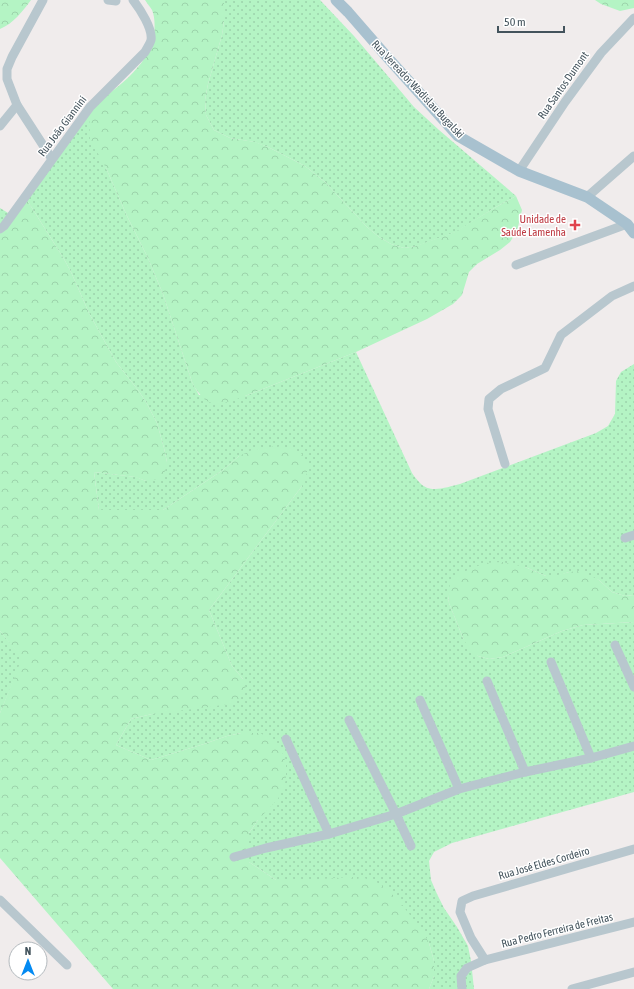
<svg xmlns="http://www.w3.org/2000/svg" width="634" height="989" font-family="'Asap Condensed',sans-serif">
<style>
.grass{fill:url(#grass-dots)}
.forest{fill:url(#forest-crowns)}
.lines{fill:none;stroke-linecap:round;stroke-linejoin:round}
.minor{stroke:#b8c7ce;stroke-width:9}
.major{stroke:#a8c1cf;stroke-width:11}
.health-dot{fill:#e0444e;stroke:#fff;stroke-width:1.5}
.labels{text-anchor:middle;stroke-width:3;stroke-linejoin:round;paint-order:stroke}
.street-label{font-size:11px;fill:#43535c;stroke:#fff}
.health-label{font-size:11px;fill:#be3a42;stroke:#fff;text-anchor:end}
</style>
<defs>
<pattern id="grass-dots" width="8" height="8" patternUnits="userSpaceOnUse"><rect width="8" height="8" fill="#b4f4c4"/><path d="M2 2h.1M6 6h.1" fill="none" stroke="#9cd3ab" stroke-width="1.8" stroke-linecap="round"/></pattern>
<pattern id="forest-crowns" width="20" height="18" patternUnits="userSpaceOnUse"><rect width="20" height="18" fill="#b4f4c4"/><path d="M2 6a3 3 0 1 1 6 0M12 15a3 3 0 1 1 6 0" fill="none" stroke="#9cd3ab"/></pattern>
</defs>
<rect width="100%" height="100%" fill="#f0ecec"/>
<g class="grass">
<polygon points="224,0 320,0 354,36 414,107 439,130 516,196 496,207 456,232 417,246 404,248 391,244 379,237 367,227 325,182 305,166 268,147 254,142 230,138 214,130 206,115 205,100 208,84 222,35 224,21"/>
<path d="M89 109 106 168 127 216 147 256 163 294 192 382 199 395 245 396 356 352 412 473C414 476 417 480 420 483 430 494 447 487 460 484L596 433 608 426 615 414 616 381 621 372 634 364V595L625 596 612 592 599 580 569 572 554 577 546 576 525 567 448 596 449 603 463 638 478 656 489 659 503 657 562 631 583 625 634 622V792L452 843 434 852 429 861 431 880 437 894 444 908 457 927 468 946 471 961 474 989H429L434 976V961L429 943 307 880H276L249 862V833L258 820 241 733 227 736 204 744 151 760 116 745 131 719 152 714 243 679 232 666 209 610 302 486 239 456 223 470 163 510H99L94 472 136 477 146 481 167 462 164 448 157 423 146 402 138 390 116 362 89 313 71 272 64 259 27 200Z"/>
<polygon points="0,208 13,216 0,230"/>
<polygon points="0,631 23,658 0,713"/>
</g>
<g class="forest">
<path d="M0 0H31C22 12 14 23 0 29Z"/>
<path d="M145 0H224V21L222 35 208 84 205 100 206 115 214 130 230 138 255 142 268 147 305 166 325 182 367 227 379 237 391 244 404 248 416 246 455 232 496 207 516 196 522 210 517 231 510 242 500 250 477 264 469 272 462 295 453 304 427 319 356 352 245 396C229 402 210 411 199 393 196 390 194 386 192 382L163 294 147 256 127 216 106 168 90 139 89 109C114 89 148 69 154 34 155 27 155 17 152 10 150 7 147 3 145 0Z"/>
<polygon points="595,0 634,0 634,8 620,11 601,4"/>
<polygon points="27,200 64,259 71,272 89,313 116,362 138,390 146,402 157,423 164,448 167,462 164,476 160,479 146,481 135,477 94,472 99,510 163,510 223,470 239,456 252,450 276,446 289,448 302,454 307,462 307,473 302,486 209,610 232,666 243,679 246,690 240,699 233,703 210,707 152,714 131,719 116,745 151,760 204,744 227,736 241,733 260,733 276,742 283,754 286,763 286,780 278,799 258,820 249,833 249,862 276,880 307,880 350,877 364,878 376,882 385,887 398,900 422,930 429,943 434,961 434,976 429,989 113,989 0,858 0,713 22,658 0,631 0,230"/>
<polygon points="502,562 525,567 546,576 554,576 569,572 581,571 599,580 612,592 625,596 634,595 634,622 583,625 562,631 503,657 489,659 478,656 471,652 463,638 449,603 448,596 450,584 461,573 485,563"/>
</g>
<g class="lines">
<g class="minor">
<polyline points="43,0 12,57 7,69 7,79 17,105 52,159"/>
<polyline points="108,0 116,1"/>
<polyline points="0,126 17,105"/>
<polyline points="519,171 565,102 601,53 634,18"/>
<polyline points="587,197 634,156"/>
<path d="M0 229 4 226 90 107 145 52C147 48 150 44 151 40 153 29 140 9 133 0"/>
<polyline points="516,265 627,224"/>
<polyline points="505,464 488,409 489,399 501,389 545,368 561,335 612,296 634,286"/>
<polyline points="625,538 634,535"/>
<polyline points="615,645 634,687"/>
<polyline points="551,662 591,758"/>
<polyline points="487,681 525,772"/>
<polyline points="420,700 459,789"/>
<polyline points="349,720 396,814 411,846"/>
<polyline points="286,739 329,834"/>
<polyline points="234,857 266,848 329,834 396,814 459,789 525,772 591,758 634,746"/>
<polyline points="0,900 67,965"/>
<polyline points="485,960 471,938 460,912 462,901 473,896 634,849"/>
<polyline points="462,989 461,976 467,968 485,960 634,922"/>
<polyline points="572,989 634,972"/>
</g>
<polyline class="major" points="336,0 348,12 388,58 458,136 519,171 587,197 627,224 634,233"/>
</g>
<path class="health-dot" d="M573 219h4v4h4v4h-4v4h-4v-4h-4v-4h4z"/>
<g class="labels">
<g class="street-label">
<text transform="translate(563 85) rotate(-55)" y="4">Rua Santos Dumont</text>
<text transform="translate(418 89) rotate(47)" y="4">Rua Vereador Wadislau Bugalski</text>
<text transform="translate(62 126) rotate(-53)" y="4">Rua João Giannini</text>
<text transform="translate(544 863) rotate(-16)" y="4">Rua José Eldes Cordeiro</text>
<text transform="translate(557 930) rotate(-14)" y="4">Rua Pedro Ferreira de Freitas</text>
</g>
<g class="health-label">
<text x="566" y="223">Unidade de<tspan x="566" dy="13">Saúde Lamenha</tspan></text>
</g>
</g>
<g transform="translate(28 961)"><circle r="19" fill="#ffffff" stroke="#b4babe"/>
<path d="M0-3L7 15L0 10L-7 15Z" fill="#038af2"/>
<text y="-6" font-size="11" font-weight="bold" text-anchor="middle" fill="#43535c">N</text>
</g>
<path d="M498 26v6h66v-6" fill="none" stroke="#43535c" stroke-width="2"/>
<text x="504" y="26" font-size="12" fill="#43535c" stroke="#ffffff" stroke-width="3" paint-order="stroke">50 m</text>
</svg>
